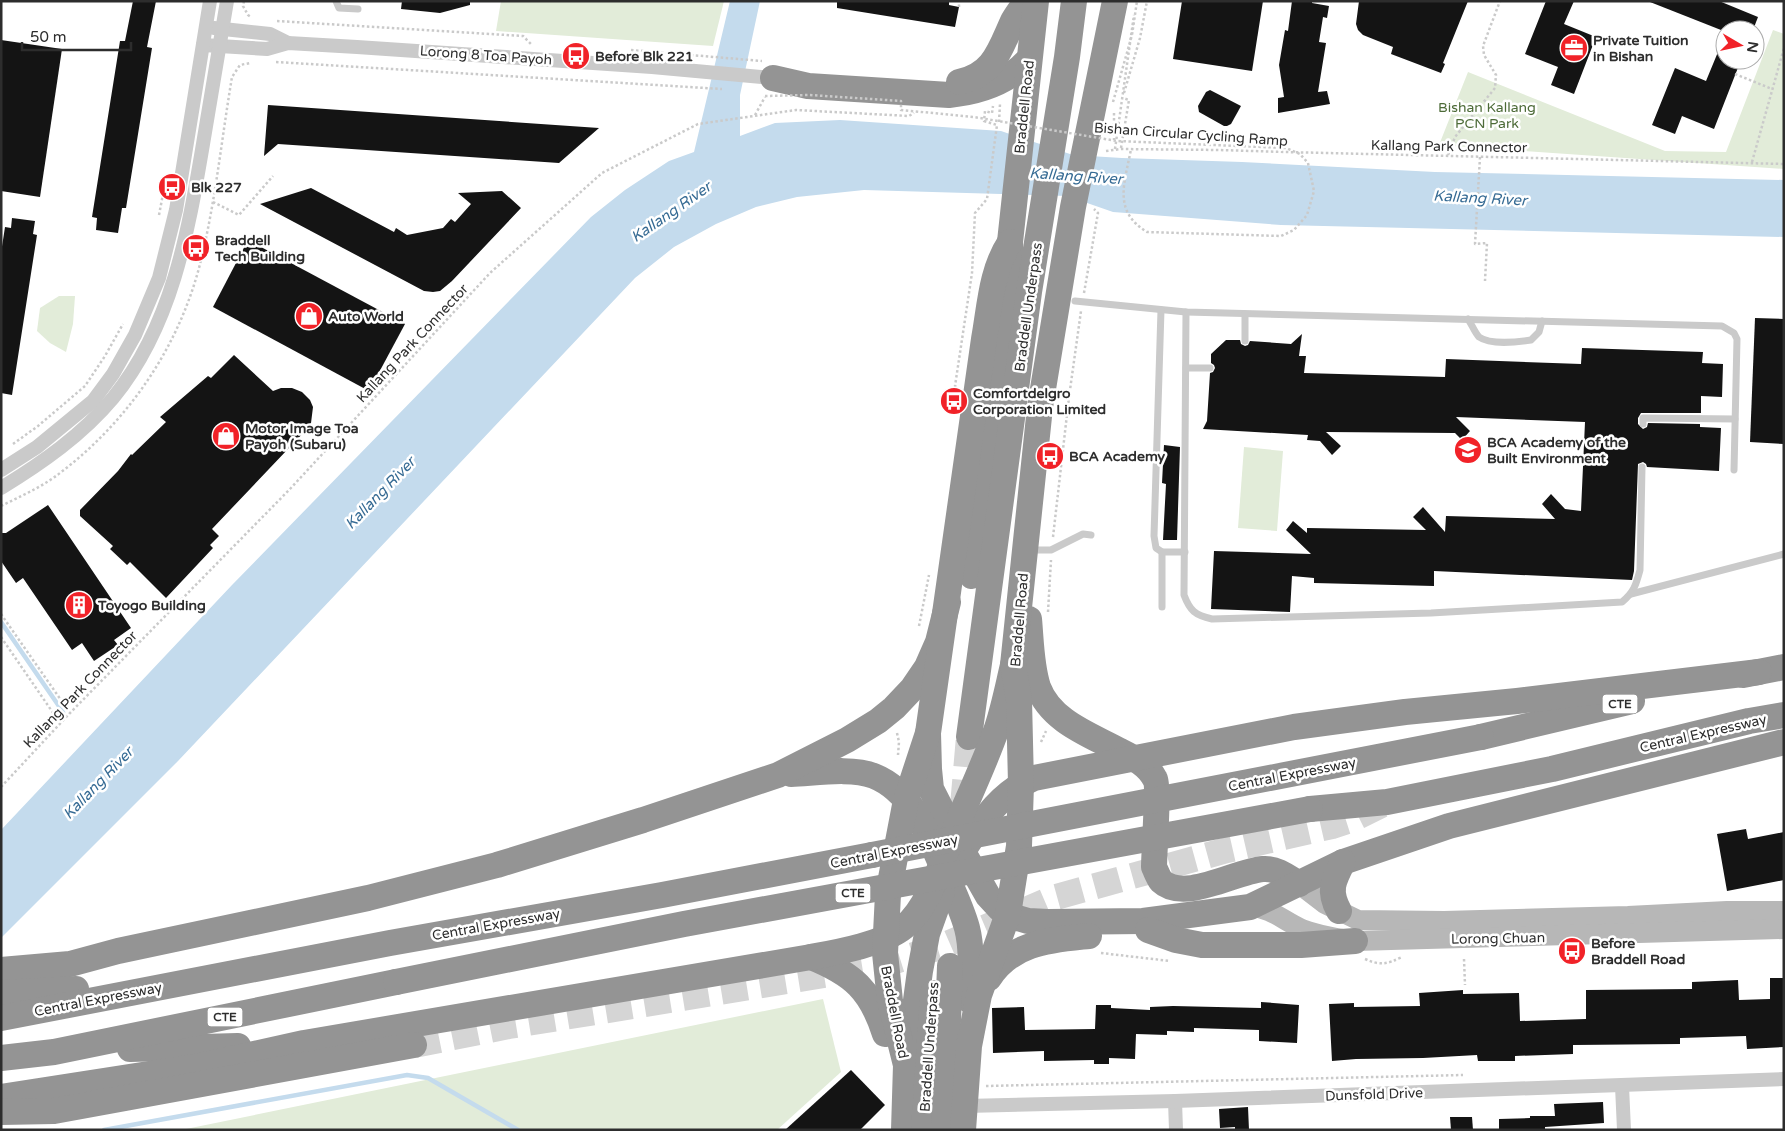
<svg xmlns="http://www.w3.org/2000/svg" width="1785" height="1131" font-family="'Varela Round',sans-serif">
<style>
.green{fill:#e2ecd9}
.water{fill:#c4dbed}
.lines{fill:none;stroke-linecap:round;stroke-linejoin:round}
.stream{stroke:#c4dbed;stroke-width:4.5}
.building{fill:#141414}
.highway-tunnel{stroke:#d5d5d5;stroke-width:26;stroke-dasharray:26 13;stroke-linecap:butt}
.path{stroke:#cacaca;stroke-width:2.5;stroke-dasharray:2.5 2.5;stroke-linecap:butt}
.lane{stroke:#cacaca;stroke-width:7}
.street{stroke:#cacaca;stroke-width:14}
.secondary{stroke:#b7b7b7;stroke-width:20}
.highway{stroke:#949494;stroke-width:26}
.path-bridge{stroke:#cacaca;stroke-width:2.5;stroke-dasharray:2.5 2.5;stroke-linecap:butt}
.highway-bridge{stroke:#949494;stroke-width:26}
.labels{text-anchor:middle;stroke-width:5;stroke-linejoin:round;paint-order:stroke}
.shield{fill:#fff;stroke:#6c6c6c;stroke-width:1}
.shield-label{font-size:12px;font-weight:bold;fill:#2d2d2d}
.poi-label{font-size:14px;font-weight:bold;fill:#2d2d2d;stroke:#fff;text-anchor:start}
.street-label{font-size:14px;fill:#2d2d2d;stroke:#fff}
.park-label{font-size:14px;fill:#4d6b38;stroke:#fff}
.water-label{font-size:15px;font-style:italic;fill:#366b94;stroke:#fff}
</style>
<rect width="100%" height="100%" fill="#fff"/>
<g class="green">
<polygon points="501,1 724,1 713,46 496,31"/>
<polygon points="1773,30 1784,34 1784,169 1439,145 1468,72 1665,151 1726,152"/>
<polygon points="59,296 75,296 73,324 66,352 50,343 37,331 40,308"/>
<polygon points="1244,447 1283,451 1277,531 1238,528"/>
<polygon points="823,999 841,1072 777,1130 181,1130"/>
</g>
<polygon class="water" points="730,1 760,1 740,95 740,136 775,123 840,120 1001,131 1073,155 1122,158 1242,162 1435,172 1784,180 1784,237 1281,225 1113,212 1067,196 864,190 797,197 756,207 716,224 674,247 635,278 178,761 1,938 1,830 232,585 591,217 625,190 669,161 694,152"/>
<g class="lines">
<g class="stream">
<polyline points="1,622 63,712"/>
<polyline points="104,1130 407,1075 428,1078 518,1130"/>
</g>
</g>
<g class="building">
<polygon points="133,1 156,1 147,47 152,48 126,208 122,208 118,233 96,230 97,218 92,217 120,41 125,41"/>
<polygon points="402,1 470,1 470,5 440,13 401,9"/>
<polygon points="837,1 949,1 949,5 959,7 955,27 837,8"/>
<polygon points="1182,1 1263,1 1252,71 1173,59"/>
<polygon points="1292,1 1312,1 1312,3 1329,6 1327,18 1323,17 1319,42 1326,43 1318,92 1327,91 1330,104 1278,113 1278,98 1284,97 1279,65 1285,30 1288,31"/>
<polygon points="1359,1 1468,1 1443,63 1445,64 1441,73 1391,54 1393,47 1363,35 1358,30 1356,24"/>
<polygon points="1546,1 1574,1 1564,24 1596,37 1574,94 1551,85 1558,67 1525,54"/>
<polygon points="1719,1 1758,17 1753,30 1721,30 1650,2"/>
<polygon points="1725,35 1725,60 1741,60 1714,129 1682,116 1675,134 1652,125 1675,68 1706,81"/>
<polygon points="1,40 62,49 40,197 1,191"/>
<polygon points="1210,90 1241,106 1231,124 1227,126 1224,126 1199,112 1198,106 1206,92"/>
<polygon points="268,105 599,128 559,163 278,144 264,156"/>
<polygon points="311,188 394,232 396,228 407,235 443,228 451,219 455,222 471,204 458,193 502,191 521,208 452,281 440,291 433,292 424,291 260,204"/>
<polygon points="12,218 35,221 33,234 37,235 12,395 1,393 1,253 5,227 11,228"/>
<polygon points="248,240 405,324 369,391 213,307"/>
<polygon points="1755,318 1784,319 1784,444 1750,442"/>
<polygon points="1302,334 1299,356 1306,356 1304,373 1445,377 1446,359 1581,364 1582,348 1703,352 1702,363 1723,364 1722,397 1701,396 1701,413 1641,413 1638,418 1638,424 1643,429 1647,427 1648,423 1700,424 1700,427 1721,428 1719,471 1647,467 1646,464 1643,462 1638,464 1634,571 1632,580 1434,571 1434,586 1314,583 1314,578 1292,576 1290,612 1211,609 1214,551 1311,554 1286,530 1293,521 1307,533 1307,528 1426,530 1413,517 1423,507 1445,532 1446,516 1555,519 1542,504 1551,494 1565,509 1581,511 1585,422 1456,417 1470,431 1462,440 1455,433 1326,432 1341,446 1332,455 1320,441 1307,440 1308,435 1203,429 1207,421 1210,373 1213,372 1215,368 1214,365 1211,363 1211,354 1226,340 1240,340 1241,344 1245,346 1248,345 1250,341 1291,344"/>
<polygon points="234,355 273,391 281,388 292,388 302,392 310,400 313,407 311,423 307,429 212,529 219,536 210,545 213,548 166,598 130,562 127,565 110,549 113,546 80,516 80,510 118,471 131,454 132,455 166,422 160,417 208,376 211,378"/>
<polygon points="1164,445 1180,447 1177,540 1163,540 1166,484 1162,483"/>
<polygon points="48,505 131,628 114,640 118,645 94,661 82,643 72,650 23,578 16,583 1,561 1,533 6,533"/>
<polygon points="1746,829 1748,839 1784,832 1784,880 1727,891 1717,834"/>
<polygon points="1770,978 1784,978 1784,1047 1747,1049 1746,1036 1680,1038 1680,1044 1573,1045 1573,1054 1515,1056 1515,1061 1478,1061 1477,1055 1423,1058 1356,1059 1332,1061 1329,1004 1354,1003 1354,1007 1420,1006 1419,993 1463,990 1463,994 1519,993 1520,1021 1586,1019 1586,990 1692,989 1692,982 1738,980 1739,1000 1770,999"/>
<polygon points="1261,1002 1299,1005 1297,1043 1259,1041 1259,1030 1194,1028 1194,1032 1167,1031 1167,1035 1136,1034 1135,1059 1109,1058 1109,1064 1094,1064 1094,1060 1044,1061 1044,1051 993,1053 992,1008 1024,1007 1025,1030 1095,1029 1096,1005 1111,1005 1111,1008 1150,1010 1150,1007 1173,1006 1261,1008"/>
<polygon points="851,1070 885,1105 860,1130 785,1130"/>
<polygon points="1603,1102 1604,1123 1545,1127 1545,1130 1499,1130 1499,1119 1530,1118 1530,1116 1555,1116 1554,1104"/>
<polygon points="1248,1107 1249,1130 1235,1130 1235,1127 1220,1128 1219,1109"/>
<polygon points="1450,1117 1472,1117 1473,1130 1451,1130"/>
</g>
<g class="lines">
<g class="highway-tunnel">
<polyline points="963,806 969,737"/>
<polyline points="414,1045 509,1026 879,966 940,947 1056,897 1227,850 1332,826 1351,820 1387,802"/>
</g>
<g class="path">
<polyline points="244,1 243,6 248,15 251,17"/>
<polyline points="959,7 959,1"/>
<polyline points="277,21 523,36 531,44 533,44"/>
<polyline points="631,50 762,61"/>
<polyline points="276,62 722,89"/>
<polyline points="1735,74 1772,89"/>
<polyline points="1124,93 1140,38 1147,1"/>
<polyline points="1114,113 1114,140"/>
<polyline points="755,115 765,97"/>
<polyline points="999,122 1000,104"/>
<polyline points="1121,148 1129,100 1123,98"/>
<polyline points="1115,149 1134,15"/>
<polyline points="1106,151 1121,149 1219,150 1285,152 1784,164"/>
<polyline points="1448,155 1455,137 1495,88 1496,75 1484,55 1483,46 1500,1"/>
<polyline points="1480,157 1475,244 1487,243 1485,281"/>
<polyline points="1752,162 1784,48"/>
<polyline points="213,202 239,215 273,176"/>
<polyline points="159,215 163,194"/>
<polyline points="1,251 2,251"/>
<polyline points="1084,293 1098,213 1094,209"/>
<polyline points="956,387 955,386 972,273 975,213 987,199 997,125 984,121 985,111 992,113 993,106"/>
<polyline points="1063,397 1069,397 1081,311"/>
<polyline points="13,444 38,426 85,386 105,356 123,324"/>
<path d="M1 506C21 496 42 487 60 473 131 419 182 342 202 256 216 197 222 136 232 77L240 65 250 63"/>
<polyline points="1053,537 1069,397"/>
<polyline points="1048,612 1051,560"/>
<polyline points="1,614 70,713"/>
<polyline points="919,626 929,575"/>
<polyline points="1,637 60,723"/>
<polyline points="897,733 899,742 898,755"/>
<polyline points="1041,742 1046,731"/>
<polyline points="1,787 70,713 290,489 490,273 602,173 698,124 796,110 909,116 914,113"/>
<polyline points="1101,953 1170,961"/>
<path d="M1365 959C1381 966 1387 964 1402 957"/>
<polyline points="1464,959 1465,985"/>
<polyline points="986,1086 1463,1075"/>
</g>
<g class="lane">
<polyline points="336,1 339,8 358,9"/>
<polyline points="1075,301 1186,312 1722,326 1734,333 1737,339 1734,470"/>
<polyline points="1161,310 1154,536 1156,548 1162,552 1185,552"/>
<path d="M1186 312 1184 595C1190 611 1195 615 1212 619L1431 613 1622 602C1634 592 1636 585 1640 570L1642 467"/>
<path d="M1468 319C1472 325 1475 333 1479 337 1490 345 1518 342 1531 340L1539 332 1542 321"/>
<polyline points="1245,341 1245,314"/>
<polyline points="1186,368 1210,368"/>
<polyline points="1643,424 1643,418 1735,419"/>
<polyline points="1029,550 1051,550 1083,534 1091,535"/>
<polyline points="1631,594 1784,554"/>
<polyline points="1162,607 1162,552"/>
</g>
<g class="street">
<polyline points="214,28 270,34 288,43"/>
<polyline points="203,45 267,49 288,43 357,47 652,67 773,78"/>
<polyline points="1,470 37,447 93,401 113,374 135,335 159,278 176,210 210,1"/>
<path d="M1 488C42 463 82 435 113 398 172 326 188 233 203 144 211 96 219 49 227 1"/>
<polyline points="1622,1086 1624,1130"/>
<polyline points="1175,1101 1176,1130"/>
<polyline points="965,1106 1175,1101 1784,1079"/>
</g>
<g class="secondary">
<polyline points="1299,884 1325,904 1358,920 1444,921 1628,916 1727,911 1784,911"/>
<path d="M1250 907C1272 908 1282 920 1302 929 1320 936 1337 938 1355 941L1784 929"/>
</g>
<g class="highway">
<path d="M773 78 808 86 949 95C980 92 1009 82 1029 59"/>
<path d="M959 82C994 75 1000 49 1013 21 1017 14 1022 8 1026 1"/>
<polyline points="972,576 1011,280 1010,242 1036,1"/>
<path d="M1029 619C1031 640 1031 666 1038 687 1051 722 1091 735 1120 751 1134 758 1148 765 1155 779 1159 786 1154 854 1154 867 1156 871 1158 877 1161 881 1184 903 1236 871 1263 869 1277 868 1288 877 1299 884"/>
<polyline points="1743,675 1784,667"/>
<polyline points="928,733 929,769 931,789 963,852 988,896 1000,909 1014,917 1028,921 1048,922 1143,921 1250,907 1343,862 1449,826 1784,742"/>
<polyline points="969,737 1029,292 1067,57 1074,1"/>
<polyline points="1481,737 1632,701"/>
<path d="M791 774C816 773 851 767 874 776 914 792 930 840 946 875 954 893 962 910 967 928 973 951 970 977 969 1000"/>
<polyline points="1310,809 1387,802 1552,769 1749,721 1784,715"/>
<path d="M963 851C984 819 999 794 1034 778L1294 727 1405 712 1517 701 1759 672"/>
<path d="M1339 911C1328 891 1333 881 1343 862"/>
<polyline points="1148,930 1176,940 1202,945 1301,945 1355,941"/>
<path d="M811 957C853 974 871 990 885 1034"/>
<polyline points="1,970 70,964 118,951 368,898 497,865 643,820 778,775 847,740 878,721 894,708 912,689 927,667 938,642 948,602"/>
<path d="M989 978C1012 942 1051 940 1089 936"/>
<polyline points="1,993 76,989"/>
<polyline points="1,1018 390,943 662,895 872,855"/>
<polyline points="130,1049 238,1046"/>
<polyline points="1,1058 54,1052 396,982"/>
<polyline points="906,1074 920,971 927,934 942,892"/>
<path d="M1 1097 200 1066 304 1043 811 957C838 952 883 944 904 927 928 908 941 864 952 836 967 800 984 765 997 728 1004 707 1008 686 1013 665"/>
<polyline points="1,1112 54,1111 414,1045"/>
<path d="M904 1130 906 1065 890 1001 885 953 888 894 906 800 928 733 984 339C990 306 991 271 1010 242"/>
<polyline points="924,1130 933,993"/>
<polyline points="944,1130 950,966"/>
<polyline points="963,1130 969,1046 979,995 1008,914 1019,846 1021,784 1019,700 1013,665 1040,407 1073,207 1115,1"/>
</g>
<g class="path-bridge">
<path d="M765 96 810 95 901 101V110L974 117 1117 141 1286 148 1300 154 1308 163 1314 191 1307 215 1294 230 1281 236 1147 232C1112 211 1125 182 1131 149"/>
<polyline points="1113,102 1132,35 1137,1"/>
</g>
<g class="highway-bridge">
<polyline points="872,855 1481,737"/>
<polyline points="396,982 684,924 1310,809"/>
</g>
</g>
<defs>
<symbol id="office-disc" viewBox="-11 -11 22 22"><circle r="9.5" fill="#f12228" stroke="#fff"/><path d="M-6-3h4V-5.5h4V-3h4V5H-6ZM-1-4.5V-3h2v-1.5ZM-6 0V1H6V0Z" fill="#fff"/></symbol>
<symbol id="bus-disc" viewBox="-11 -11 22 22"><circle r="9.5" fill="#f12228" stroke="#fff"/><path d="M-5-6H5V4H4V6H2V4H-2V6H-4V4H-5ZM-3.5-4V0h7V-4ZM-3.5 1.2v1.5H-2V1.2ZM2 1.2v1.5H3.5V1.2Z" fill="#fff"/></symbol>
<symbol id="shop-disc" viewBox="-11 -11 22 22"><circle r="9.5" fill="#f12228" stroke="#fff"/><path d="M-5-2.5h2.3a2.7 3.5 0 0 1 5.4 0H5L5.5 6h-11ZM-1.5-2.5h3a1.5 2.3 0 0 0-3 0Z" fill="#fff"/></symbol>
<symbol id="university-disc" viewBox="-11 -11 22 22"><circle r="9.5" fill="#f12228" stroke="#fff"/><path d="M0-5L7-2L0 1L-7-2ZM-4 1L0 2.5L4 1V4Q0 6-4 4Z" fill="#fff"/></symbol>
<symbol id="building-disc" viewBox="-11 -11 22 22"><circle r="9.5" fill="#f12228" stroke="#fff"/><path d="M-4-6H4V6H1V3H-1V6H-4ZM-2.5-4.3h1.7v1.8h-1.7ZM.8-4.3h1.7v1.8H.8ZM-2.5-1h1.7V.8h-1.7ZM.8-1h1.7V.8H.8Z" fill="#fff"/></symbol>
</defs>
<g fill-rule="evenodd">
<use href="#office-disc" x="1558" y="32" width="32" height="32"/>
<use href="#bus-disc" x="560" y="40" width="32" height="32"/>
<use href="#bus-disc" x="156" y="171" width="32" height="32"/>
<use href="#bus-disc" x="180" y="232" width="32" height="32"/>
<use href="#shop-disc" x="293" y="300" width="32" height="32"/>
<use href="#bus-disc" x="938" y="385" width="32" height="32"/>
<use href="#shop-disc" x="210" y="420" width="32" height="32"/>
<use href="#university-disc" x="1452" y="434" width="32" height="32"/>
<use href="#bus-disc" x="1034" y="440" width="32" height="32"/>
<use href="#building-disc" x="63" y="589" width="32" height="32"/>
<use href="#bus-disc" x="1556" y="935" width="32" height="32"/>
</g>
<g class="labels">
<g class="shield">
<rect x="1602.5" y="694.5" width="35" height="19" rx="4"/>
<rect x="835.5" y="883.5" width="35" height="19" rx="4"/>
<rect x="207.5" y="1007.5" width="35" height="19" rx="4"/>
</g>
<g class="shield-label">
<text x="1620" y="708">CTE</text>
<text x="853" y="897">CTE</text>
<text x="225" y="1021">CTE</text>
</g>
<g class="poi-label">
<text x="1593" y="45">Private Tuition<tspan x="1593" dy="16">in Bishan</tspan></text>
<text x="595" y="61">Before Blk 221</text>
<text x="191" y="192">Blk 227</text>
<text x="215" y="245">Braddell<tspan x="215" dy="16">Tech Building</tspan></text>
<text x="328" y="321">Auto World</text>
<text x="973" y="398">Comfortdelgro<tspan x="973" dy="16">Corporation Limited</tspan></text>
<text x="245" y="433">Motor Image Toa<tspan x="245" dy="16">Payoh (Subaru)</tspan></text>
<text x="1487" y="447">BCA Academy of the<tspan x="1487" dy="16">Built Environment</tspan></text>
<text x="1069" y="461">BCA Academy</text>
<text x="98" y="610">Toyogo Building</text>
<text x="1591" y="948">Before<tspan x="1591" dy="16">Braddell Road</tspan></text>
</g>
<g class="street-label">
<text transform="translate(486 55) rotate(4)" y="5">Lorong 8 Toa Payoh</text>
<text transform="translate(1024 107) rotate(-84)" y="5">Braddell Road</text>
<text transform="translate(1191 134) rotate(4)" y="5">Bishan Circular Cycling Ramp</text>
<text transform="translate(1449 146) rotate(1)" y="5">Kallang Park Connector</text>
<text transform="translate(1028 307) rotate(-82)" y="5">Braddell Underpass</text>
<text transform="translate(412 343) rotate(-47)" y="5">Kallang Park Connector</text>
<text transform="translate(1019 620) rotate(-85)" y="5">Braddell Road</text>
<text transform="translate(80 689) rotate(-46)" y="5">Kallang Park Connector</text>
<text transform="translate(1703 733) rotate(-13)" y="5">Central Expressway</text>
<text transform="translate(1292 774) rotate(-11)" y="5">Central Expressway</text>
<text transform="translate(894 851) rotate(-11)" y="5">Central Expressway</text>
<text transform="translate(496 924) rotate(-10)" y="5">Central Expressway</text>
<text transform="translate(1498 938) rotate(-1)" y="5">Lorong Chuan</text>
<text transform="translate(98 999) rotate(-11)" y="5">Central Expressway</text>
<text transform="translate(895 1012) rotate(79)" y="5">Braddell Road</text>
<text transform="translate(929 1047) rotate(-86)" y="5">Braddell Underpass</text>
<text transform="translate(1374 1094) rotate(-2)" y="5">Dunsfold Drive</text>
</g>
<g class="park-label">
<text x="1487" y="112">Bishan Kallang<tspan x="1487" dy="16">PCN Park</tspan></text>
</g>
<g class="water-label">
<text transform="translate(1076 176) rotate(4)" y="5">Kallang River</text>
<text transform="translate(1480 198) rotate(3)" y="5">Kallang River</text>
<text transform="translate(671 212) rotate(-35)" y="5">Kallang River</text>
<text transform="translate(380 493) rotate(-46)" y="5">Kallang River</text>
<text transform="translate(98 783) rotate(-46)" y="5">Kallang River</text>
</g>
</g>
<rect width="1785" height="1131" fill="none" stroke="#2d2d2d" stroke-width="5"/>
<g transform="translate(1740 45) rotate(99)"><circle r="24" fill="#ffffff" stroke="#ababab"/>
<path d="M0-4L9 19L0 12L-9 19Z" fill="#f12228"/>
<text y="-8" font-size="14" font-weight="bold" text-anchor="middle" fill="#2d2d2d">N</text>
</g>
<path d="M22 42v8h109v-8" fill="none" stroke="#2d2d2d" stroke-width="2.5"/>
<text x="30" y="42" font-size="15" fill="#2d2d2d" stroke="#ffffff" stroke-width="4" paint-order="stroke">50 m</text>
</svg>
